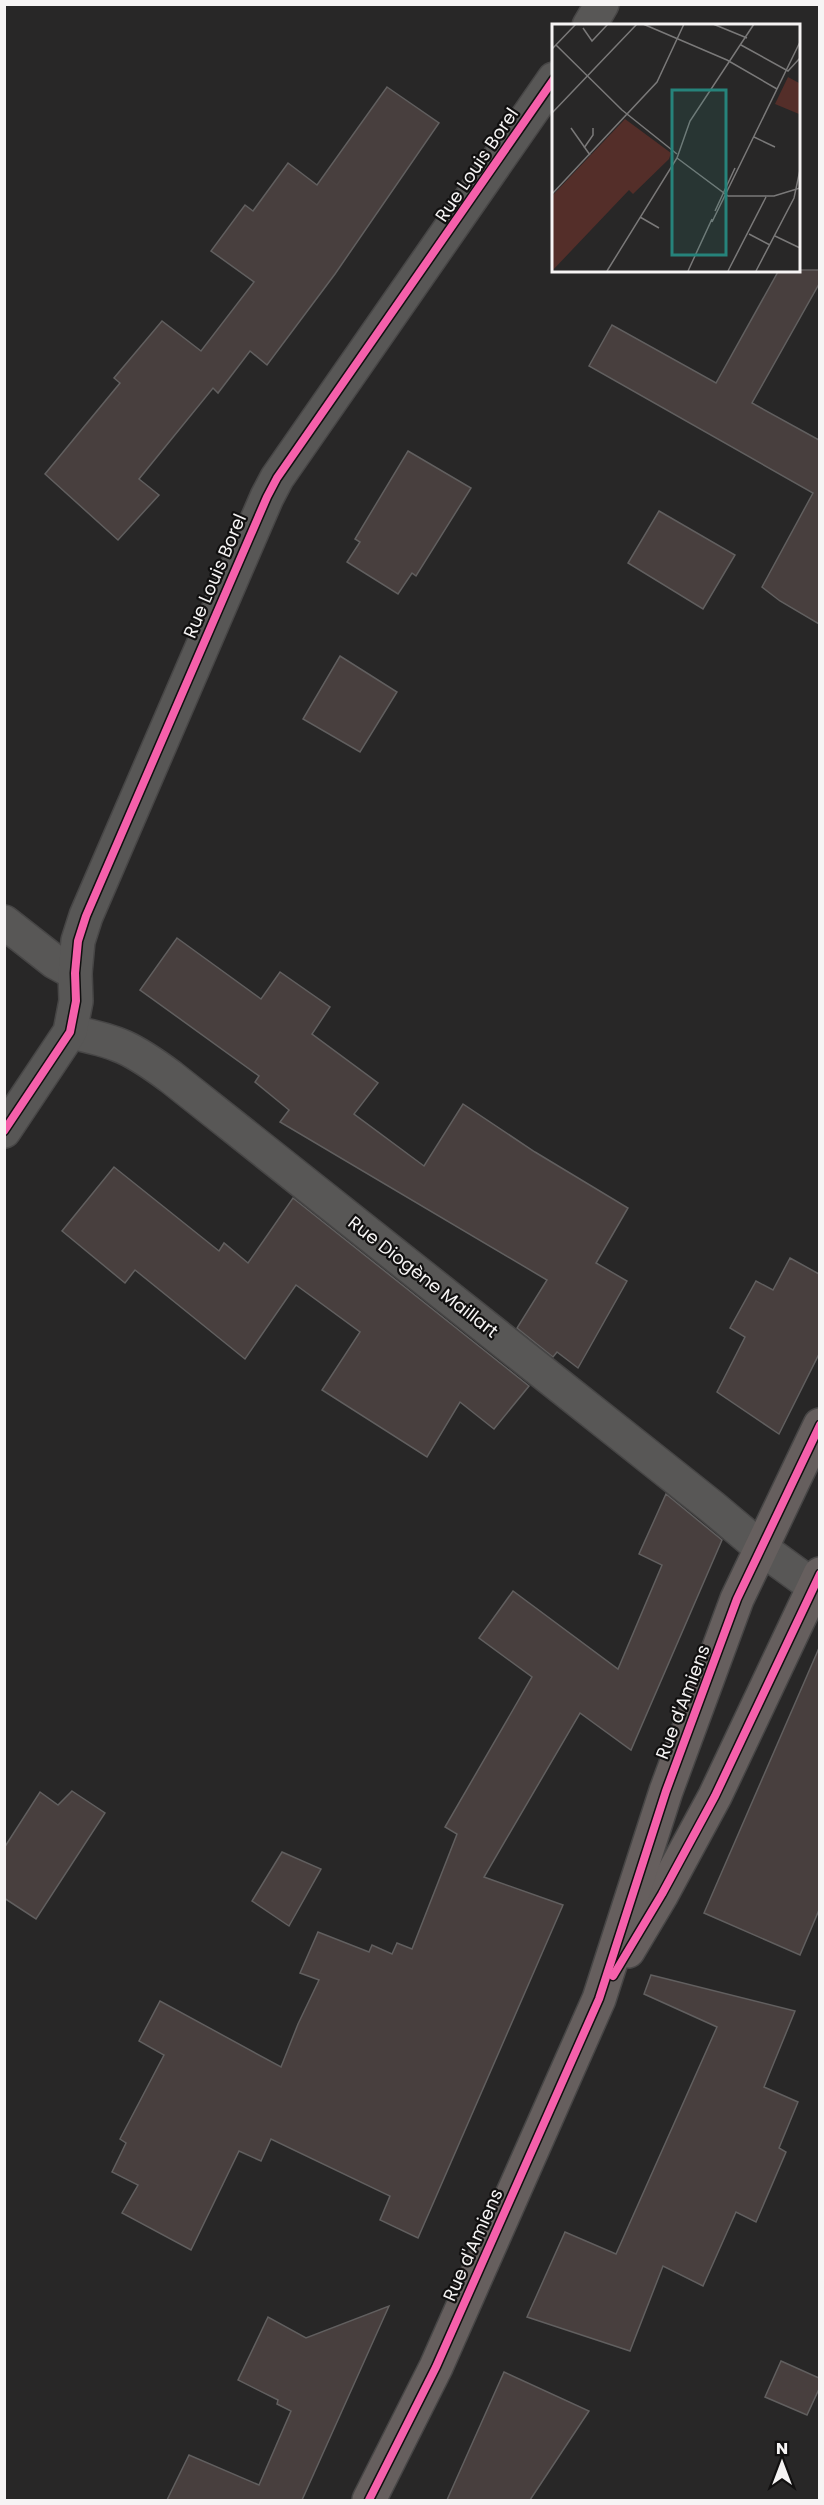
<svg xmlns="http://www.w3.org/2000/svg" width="824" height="2505" font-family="Poppins,sans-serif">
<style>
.building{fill:#483f3e;stroke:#615f5f;stroke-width:1.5}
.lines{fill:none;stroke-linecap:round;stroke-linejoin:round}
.minor-casing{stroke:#474646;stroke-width:36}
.major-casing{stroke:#474646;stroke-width:36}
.minor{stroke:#585756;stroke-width:33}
.major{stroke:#665f5e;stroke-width:33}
.cycleway-casing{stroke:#111010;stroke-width:11}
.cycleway{stroke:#f560ab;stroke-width:8}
.labels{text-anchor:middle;stroke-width:4.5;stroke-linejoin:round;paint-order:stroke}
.street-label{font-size:18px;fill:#f6f4f4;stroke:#111010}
.inset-road{fill:none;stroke:#7a7979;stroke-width:1.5}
.view{fill:#26837b;fill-opacity:0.15;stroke:#26837b;stroke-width:3}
.inset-edge{fill:none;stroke:#f6f4f4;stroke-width:3}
</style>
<rect width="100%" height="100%" fill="#282727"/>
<g class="building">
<polygon points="387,87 439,123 335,274 267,365 250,351 218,393 213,388 139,479 159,495 118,540 45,474 120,383 114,378 162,321 201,351 254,282 211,251 245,205 253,211 288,163 317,185"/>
<polygon points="779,270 819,270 819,284 752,403 819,440 819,624 780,601 762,587 813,493 589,366 612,325 716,383"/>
<polygon points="408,451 471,488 416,576 412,573 398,594 347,562 360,542 355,539"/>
<polygon points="659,511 735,555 703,609 628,563"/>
<polygon points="340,656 397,692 360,752 303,719"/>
<polygon points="177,938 261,999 280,972 330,1007 312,1034 378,1083 354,1114 424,1166 463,1104 535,1152 628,1208 596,1263 627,1281 578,1368 557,1352 553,1357 517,1328 547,1280 280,1122 289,1110 255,1082 259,1076 140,990"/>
<polygon points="114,1167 219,1251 224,1243 248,1263 293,1198 529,1386 494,1429 460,1402 427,1457 322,1390 360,1332 296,1285 245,1359 135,1270 125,1283 62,1231"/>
<polygon points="790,1258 819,1274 819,1354 779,1434 717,1392 745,1337 730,1328 756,1281 773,1290"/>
<polygon points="666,1494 722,1540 631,1750 580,1713 484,1877 563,1905 418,2238 380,2220 390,2196 271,2139 261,2161 239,2151 191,2250 122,2213 138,2185 112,2172 126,2143 120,2139 164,2055 139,2041 160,2001 281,2067 298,2024 319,1980 300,1973 318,1932 369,1952 372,1945 392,1954 397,1943 412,1949 457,1834 445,1827 532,1677 479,1638 513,1591 618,1669 662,1565 639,1554"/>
<polygon points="819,1648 819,1910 800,1955 704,1913"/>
<polygon points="72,1791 105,1813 36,1919 4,1898 4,1848 40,1792 58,1805"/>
<polygon points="282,1852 321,1869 289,1926 252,1901"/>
<polygon points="651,1975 795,2011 764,2087 798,2102 779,2148 786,2152 756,2222 736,2212 703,2286 663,2266 630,2351 527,2317 565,2232 616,2254 717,2027 644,1994"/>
<polygon points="389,2306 302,2500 167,2500 189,2455 259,2485 291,2411 277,2404 278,2400 238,2380 268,2317 306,2338"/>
<polygon points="781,2361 819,2378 819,2389 807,2415 765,2397"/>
<polygon points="504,2372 589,2411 530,2500 447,2500"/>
</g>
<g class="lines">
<defs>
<g id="minor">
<polyline points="589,26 602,4"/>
<polyline points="4,922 55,962 75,973"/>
<path d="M70 1032C117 1041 132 1048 171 1077L711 1506 761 1548 820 1591"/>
<polyline points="4,1131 70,1032 76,1001 75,973 78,941 86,916 267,497 277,478 554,79"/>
</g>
<g id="major">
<polyline points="628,1951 662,1894 715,1796 820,1574"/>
<polyline points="369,2500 436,2367 599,1999 666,1791 737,1599 820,1425"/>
</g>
</defs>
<use href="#minor" class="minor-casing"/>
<use href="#major" class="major-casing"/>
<use href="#minor" class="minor"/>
<use href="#major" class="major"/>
<defs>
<g id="cycleway">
<polyline points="4,1131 70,1032 76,1001 75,973 78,941 86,916 267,497 277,478 554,79"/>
<polyline points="613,1976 662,1894 715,1796 820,1574"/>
<polyline points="369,2500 436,2367 599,1999 666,1791 737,1599 820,1425"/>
</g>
</defs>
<use href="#cycleway" class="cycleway-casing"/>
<use href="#cycleway" class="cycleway"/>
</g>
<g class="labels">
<g class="street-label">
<text transform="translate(477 165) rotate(-56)" y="6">Rue Louis Borel</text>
<text transform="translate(215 576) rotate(-67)" y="6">Rue Louis Borel</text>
<text transform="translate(423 1277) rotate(38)" y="6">Rue Diogène Maillart</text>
<text transform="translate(683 1702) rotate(-69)" y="6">Rue d'Amiens</text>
<text transform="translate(473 2245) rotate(-66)" y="6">Rue d'Amiens</text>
</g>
</g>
<g transform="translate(552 24)">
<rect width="248" height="248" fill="#282727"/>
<path d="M236 53 247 59V90L223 80ZM73 95 119 129 117 135 81 170 77 166 0 247V172Z" fill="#542e29"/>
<path class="inset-road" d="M91 0 175 36 225 65M161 0 195 14M31 4 40 17 56 0M4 21 70 86 125 130M189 21 236 47 248 34M0 25 24 0M0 89 85 0M19 104 38 131M202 113 223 123M32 124 41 111V104M125 134 176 172H222L248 164M0 170 105 58 132 0M163 187 183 144M88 193 107 204M160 198 248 18M197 210 218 221M223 212 248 224M55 247 125 134 138 97 202 0M136 247 160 195M176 247 214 173M204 247 242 174 248 146"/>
<path class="view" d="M120 66H174V231H120Z"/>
<rect width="248" height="248" class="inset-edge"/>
</g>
<rect width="824" height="2505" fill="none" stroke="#f6f4f4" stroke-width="12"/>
<g transform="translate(782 2463)" stroke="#111010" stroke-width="4.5" paint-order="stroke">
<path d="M0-4.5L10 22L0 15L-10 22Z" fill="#f6f4f4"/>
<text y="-9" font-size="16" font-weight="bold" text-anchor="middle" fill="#f6f4f4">N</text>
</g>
</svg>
